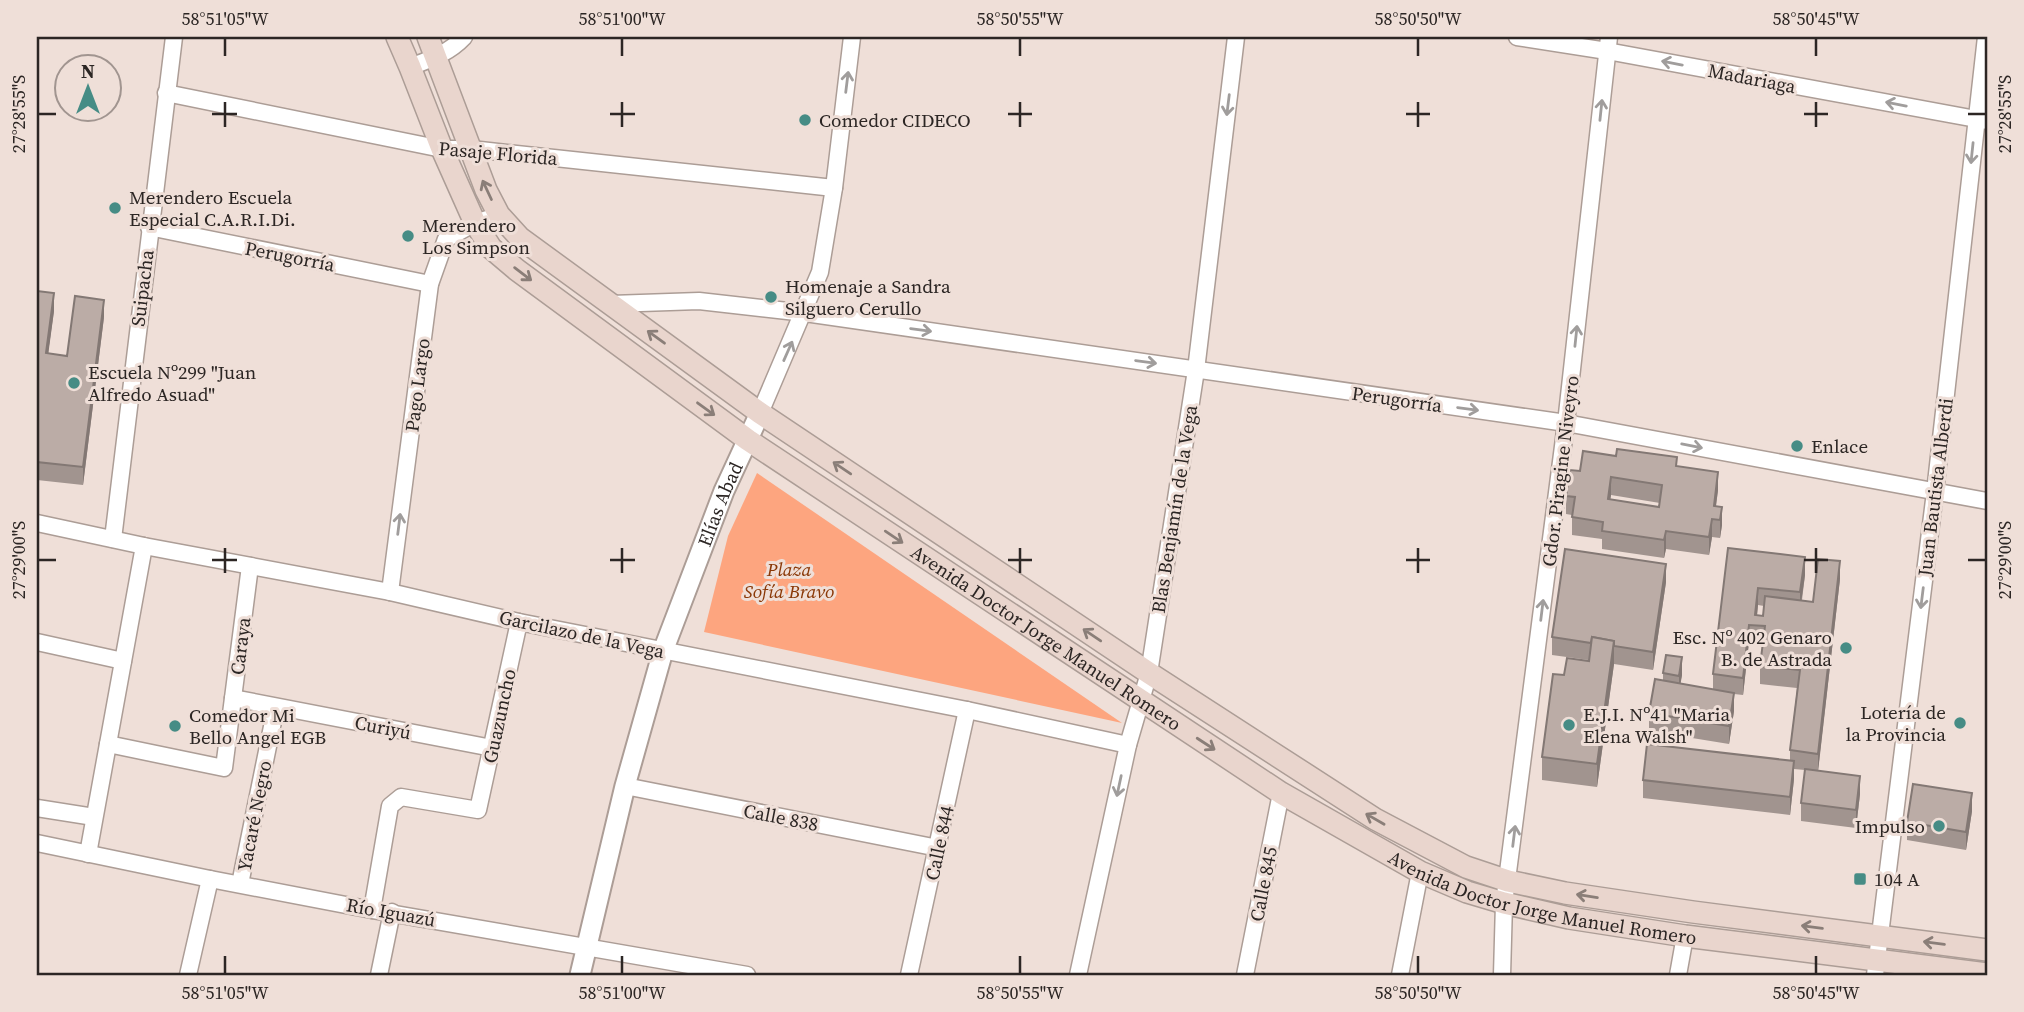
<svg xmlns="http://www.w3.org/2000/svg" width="2024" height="1012" font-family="'Source Serif 4',serif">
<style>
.green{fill:#fda57f}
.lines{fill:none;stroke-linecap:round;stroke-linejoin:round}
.minor-casing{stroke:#ac9d96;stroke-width:19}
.tertiary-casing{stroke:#ac9d96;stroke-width:23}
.secondary-casing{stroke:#ac9d96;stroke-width:24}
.minor{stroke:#fff;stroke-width:16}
.tertiary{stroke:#fff;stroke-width:19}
.secondary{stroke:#e9d5cd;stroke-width:21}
.wall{fill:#a1948f;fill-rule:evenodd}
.shaded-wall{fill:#837874}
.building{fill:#bbaca6;stroke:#837874;stroke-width:2;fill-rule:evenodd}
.oneway{stroke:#a09d9c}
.oneway2{stroke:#8a7e78}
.ticks{fill:none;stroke:#2c2624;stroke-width:2.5}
.poi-dot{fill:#468c85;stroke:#efdfd8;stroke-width:2.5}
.labels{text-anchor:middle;stroke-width:6;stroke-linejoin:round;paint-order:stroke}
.street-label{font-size:19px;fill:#2c2624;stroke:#efdfd8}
.poi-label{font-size:19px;fill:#2c2624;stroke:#efdfd8;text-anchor:start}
.park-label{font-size:19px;font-style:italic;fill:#8a3807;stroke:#efdfd8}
.neatline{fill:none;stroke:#2c2624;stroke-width:2.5}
.ticks-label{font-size:18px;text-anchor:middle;fill:#2c2624}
</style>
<rect width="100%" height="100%" fill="#efdfd8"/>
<polygon class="green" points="757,473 1122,723 704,632 728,536"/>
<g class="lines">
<defs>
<g id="minor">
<polyline points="1517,37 1607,51 1987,121"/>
<path d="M410 67C431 59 449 53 464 37"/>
<polyline points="166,93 442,149 471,149 834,188"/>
<polyline points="149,227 430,284"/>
<polyline points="611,304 699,301 805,313 1566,423 1987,501"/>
<polyline points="760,413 820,272 834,188 852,37"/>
<polyline points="37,523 144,546 390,592 519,622 967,710 1128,745"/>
<polyline points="113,539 174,37"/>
<polyline points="390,592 430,284 446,239 475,223 499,215"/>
<polyline points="37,642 123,661"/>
<polyline points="233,698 492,748"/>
<polyline points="108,744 224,768 250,566"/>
<polyline points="625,786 938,848"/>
<polyline points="37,808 94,817"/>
<polyline points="37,843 210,879 372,910 747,975"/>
<polyline points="88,854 144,546"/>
<polyline points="240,884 276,707"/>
<polyline points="372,910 390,806 401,797 478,810 519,622"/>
<polyline points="188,975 210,879"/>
<polyline points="379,975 392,912"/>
<polyline points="909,975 967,710"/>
<polyline points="1078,975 1128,745 1149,673 1196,370 1236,37"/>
<polyline points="1245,975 1281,793"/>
<polyline points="1400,975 1420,872"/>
<polyline points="1502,975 1504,903 1566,423 1609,37"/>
<polyline points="1678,975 1685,936"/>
<polyline points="1875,975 1935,492 1986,37"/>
</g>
<g id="tertiary">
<path id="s1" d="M580 975 625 786 663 651 724 491 760 413"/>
</g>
<g id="secondary">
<path id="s2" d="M397 37 410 67 442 149 475 223 491 248 517 270 748 440 1281 793 1420 872 1467 892 1504 903 1569 918 1685 936 1987 974"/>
<polyline points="428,37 486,190 499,215 520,238 760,413 1149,673 1375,819 1466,867 1508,881 1565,893 1693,912 1987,950"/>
</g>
</defs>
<use href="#minor" class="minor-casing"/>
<use href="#tertiary" class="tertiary-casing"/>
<use href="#secondary" class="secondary-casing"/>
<use href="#minor" class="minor"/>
<use href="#tertiary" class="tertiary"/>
<use href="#secondary" class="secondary"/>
</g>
<g class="wall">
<polygon points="37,291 54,311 48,353 67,356 104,317 83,485 37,480"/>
<path d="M1677 466 1718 490 1716 506 1722 525 1720 538 1712 537 1709 555 1666 549 1664 558 1602 549V539L1572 535V515L1566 514V496L1580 471ZM1611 495 1660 503 1659 507 1610 499Z"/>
<path d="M1728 548 1805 575 1802 600 1813 602 1840 579 1818 770 1860 794 1856 828 1801 821V803L1805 770 1794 769V779L1790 815 1643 798V780L1790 761V750L1797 688 1760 684V666L1763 644 1749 642 1743 695 1734 694V711L1729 744 1649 731V713L1663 681V673L1682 675 1680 684 1713 689V674ZM1758 605 1764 606 1763 616 1757 615Z"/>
<polygon points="1666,582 1653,670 1614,664 1597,787 1542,780 1542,757 1564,675 1589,660 1552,655 1552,637"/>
<polygon points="1972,811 1966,850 1907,840 1907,822"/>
</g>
<g class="shaded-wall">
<polygon points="54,293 54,311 46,371 46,353"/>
<polygon points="104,300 104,317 83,485 83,467"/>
<polygon points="1718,472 1718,490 1714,520 1714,506"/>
<polygon points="1611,477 1611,495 1608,517 1608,499"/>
<polygon points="1722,507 1722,525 1720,538 1720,520"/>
<polygon points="1712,519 1712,537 1709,555 1709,537"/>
<polygon points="1666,531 1666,549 1664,558 1664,540"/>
<polygon points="1805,557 1805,575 1800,610 1800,592"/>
<polygon points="1840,561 1840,579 1818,772 1818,754"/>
<polygon points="1666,564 1666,582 1653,670 1653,652"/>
<polygon points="1758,588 1758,605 1756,625 1755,615"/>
<polygon points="1749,625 1749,642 1743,695 1743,678"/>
<polygon points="1614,641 1614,664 1597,787 1597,764"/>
<polygon points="1682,657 1682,675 1679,693 1679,676"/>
<polygon points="1734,693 1734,711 1729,744 1729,726"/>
<polygon points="1794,761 1794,779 1790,815 1790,797"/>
<polygon points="1860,776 1860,794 1856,828 1856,810"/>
<polygon points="1972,793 1972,811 1966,850 1966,832"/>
</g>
<g class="building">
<polygon points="37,291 54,293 46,353 67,356 75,296 104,300 83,467 37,462"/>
<path d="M1617 449 1677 457 1676 466 1718 472 1714 506 1722 507 1720 520 1712 519 1709 537 1666 531 1664 540 1602 531 1603 522 1572 517 1575 497 1566 496 1570 470 1580 471 1583 451 1616 456ZM1611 477 1662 485 1659 507 1608 499Z"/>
<polygon points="1728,548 1805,557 1800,592 1758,588 1755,615 1763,616 1765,596 1813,602 1818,559 1840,561 1818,754 1790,750 1800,670 1760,666 1765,626 1749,625 1743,678 1713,674"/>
<polygon points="1565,549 1666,564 1653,652 1614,646 1614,641 1592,637 1591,643 1552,637"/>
<polygon points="1592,637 1614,641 1597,764 1542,757 1553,674 1564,675 1567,658 1589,661"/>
<polygon points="1666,655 1682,657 1679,676 1663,673"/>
<polygon points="1655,679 1734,693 1729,726 1649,713"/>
<polygon points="1647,744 1794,761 1790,797 1643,780"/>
<polygon points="1805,769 1860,776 1856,810 1801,803"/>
<polygon points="1913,784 1972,793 1966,832 1907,822"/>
</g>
<defs><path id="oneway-shaft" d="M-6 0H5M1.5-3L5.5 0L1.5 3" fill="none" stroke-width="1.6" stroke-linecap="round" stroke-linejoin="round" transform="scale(1.75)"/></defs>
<g class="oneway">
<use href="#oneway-shaft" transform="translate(1672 63) rotate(-169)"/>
<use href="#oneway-shaft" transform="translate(847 82) rotate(-83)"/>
<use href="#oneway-shaft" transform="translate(1896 104) rotate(-169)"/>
<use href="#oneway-shaft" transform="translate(1228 105) rotate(97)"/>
<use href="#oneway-shaft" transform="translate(1601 110) rotate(-84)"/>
<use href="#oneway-shaft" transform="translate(1972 153) rotate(96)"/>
<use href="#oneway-shaft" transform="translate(921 330) rotate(8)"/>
<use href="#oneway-shaft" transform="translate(1576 336) rotate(-84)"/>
<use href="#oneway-shaft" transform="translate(788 351) rotate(-66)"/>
<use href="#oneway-shaft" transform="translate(1146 362) rotate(8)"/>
<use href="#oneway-shaft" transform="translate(1468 409) rotate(8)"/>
<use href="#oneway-shaft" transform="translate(1692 446) rotate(11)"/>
<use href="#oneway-shaft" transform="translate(399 524) rotate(-83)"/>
<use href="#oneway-shaft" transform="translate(1922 598) rotate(97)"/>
<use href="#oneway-shaft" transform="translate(1542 610) rotate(-83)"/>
<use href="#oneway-shaft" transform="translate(1119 786) rotate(102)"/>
<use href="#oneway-shaft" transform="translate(1514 836) rotate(-83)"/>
</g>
<g class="oneway2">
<use href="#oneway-shaft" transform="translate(487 190) rotate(-115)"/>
<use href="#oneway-shaft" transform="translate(523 274) rotate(37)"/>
<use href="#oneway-shaft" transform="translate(656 337) rotate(-144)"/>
<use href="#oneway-shaft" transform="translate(706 409) rotate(36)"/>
<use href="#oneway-shaft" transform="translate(842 468) rotate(-146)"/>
<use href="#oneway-shaft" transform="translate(894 537) rotate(34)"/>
<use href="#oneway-shaft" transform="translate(1092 635) rotate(-146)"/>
<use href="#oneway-shaft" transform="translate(1206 744) rotate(33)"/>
<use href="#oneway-shaft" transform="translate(1375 819) rotate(-150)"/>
<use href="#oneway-shaft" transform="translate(1587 896) rotate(-171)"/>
<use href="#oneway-shaft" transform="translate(1812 927) rotate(-173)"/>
<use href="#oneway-shaft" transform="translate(1934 943) rotate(-173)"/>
</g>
<path class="ticks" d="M225 38V56M622 38V56M1020 38V56M1418 38V56M1816 38V56M225 102V127M622 102V127M1020 102V127M1418 102V127M1816 102V127M38 114H56M212 114H237M610 114H635M1008 114H1032M1406 114H1430M1804 114H1828M1968 114H1986M225 548V573M622 548V573M1020 548V573M1418 548V573M1816 548V573M38 560H56M212 560H237M610 560H635M1008 560H1032M1406 560H1430M1804 560H1828M1968 560H1986M225 956V974M622 956V974M1020 956V974M1418 956V974M1816 956V974"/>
<g class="poi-dot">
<circle cx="805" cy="120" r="7"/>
<circle cx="115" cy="208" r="7"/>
<circle cx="408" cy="236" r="7"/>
<circle cx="771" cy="297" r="7"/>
<circle cx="74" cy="383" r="7"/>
<circle cx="1797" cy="446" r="7"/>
<circle cx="1846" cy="648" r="7"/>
<circle cx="1960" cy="723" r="7"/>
<circle cx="1569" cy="725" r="7"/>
<circle cx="175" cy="726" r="7"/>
<circle cx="1939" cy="826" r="7"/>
<rect x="1853" y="872" width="14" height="14" rx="3.5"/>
</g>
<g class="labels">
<g class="street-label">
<text transform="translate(1752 78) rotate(11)" y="7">Madariaga</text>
<text transform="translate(498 153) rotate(5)" y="7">Pasaje Florida</text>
<text transform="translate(290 256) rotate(11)" y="7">Perugorría</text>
<text transform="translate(142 288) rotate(-83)" y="7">Suipacha</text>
<text transform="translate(417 385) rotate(-83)" y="7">Pago Largo</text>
<text transform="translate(1397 399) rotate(8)" y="7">Perugorría</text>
<text transform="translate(1560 471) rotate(-83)" y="7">Gdor. Piragine Niveyro</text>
<text transform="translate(1935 487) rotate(-83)" y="7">Juan Bautista Alberdi</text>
<text dy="7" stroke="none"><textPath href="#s1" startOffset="492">Elías Abad</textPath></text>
<text transform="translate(1174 509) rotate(-81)" y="7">Blas Benjamín de la Vega</text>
<text transform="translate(582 634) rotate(12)" y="7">Garcilazo de la Vega</text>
<text dy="7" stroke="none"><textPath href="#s2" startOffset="910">Avenida Doctor Jorge Manuel Romero</textPath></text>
<text transform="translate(240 646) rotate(-83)" y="7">Caraya</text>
<text transform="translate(499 716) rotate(-78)" y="7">Guazuncho</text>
<text transform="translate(383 727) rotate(11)" y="7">Curiyú</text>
<text transform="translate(254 816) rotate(-79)" y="7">Yacaré Negro</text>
<text transform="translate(781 817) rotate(11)" y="7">Calle 838</text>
<text transform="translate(939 843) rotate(-78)" y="7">Calle 844</text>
<text transform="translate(1263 884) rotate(-79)" y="7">Calle 845</text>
<text dy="7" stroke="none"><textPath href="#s2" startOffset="1477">Avenida Doctor Jorge Manuel Romero</textPath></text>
<text transform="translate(391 912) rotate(10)" y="7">Río Iguazú</text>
</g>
<g class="poi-label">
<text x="819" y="127">Comedor CIDECO</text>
<text x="129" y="204">Merendero Escuela<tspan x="129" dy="22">Especial C.A.R.I.Di.</tspan></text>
<text x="422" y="232">Merendero<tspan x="422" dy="22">Los Simpson</tspan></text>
<text x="785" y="293">Homenaje a Sandra<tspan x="785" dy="22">Silguero Cerullo</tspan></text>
<text x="88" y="379">Escuela Nº299 "Juan<tspan x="88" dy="22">Alfredo Asuad"</tspan></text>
<text x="1811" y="453">Enlace</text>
<text x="1832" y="644" text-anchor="end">Esc. Nº 402 Genaro<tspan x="1832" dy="22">B. de Astrada</tspan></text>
<text x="1946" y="719" text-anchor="end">Lotería de<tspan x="1946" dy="22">la Provincia</tspan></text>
<text x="1583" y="721">E.J.I. Nº41 "Maria<tspan x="1583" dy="22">Elena Walsh"</tspan></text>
<text x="189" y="722">Comedor Mi<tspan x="189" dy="22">Bello Angel EGB</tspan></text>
<text x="1925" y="833" text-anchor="end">Impulso</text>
<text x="1874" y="886">104 A</text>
</g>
<g class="park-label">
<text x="789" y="576">Plaza<tspan x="789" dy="22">Sofía Bravo</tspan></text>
</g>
</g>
<rect width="2024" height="1012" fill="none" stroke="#efdfd8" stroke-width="77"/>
<g transform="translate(88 88)"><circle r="33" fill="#efdfd8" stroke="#a19590" stroke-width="2"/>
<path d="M0-5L12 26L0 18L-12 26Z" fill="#468c85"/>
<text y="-10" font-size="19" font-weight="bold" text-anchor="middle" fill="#2c2624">N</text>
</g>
<rect x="38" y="38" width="1948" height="936" class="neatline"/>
<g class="ticks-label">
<text x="225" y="25">58°51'05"W</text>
<text x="622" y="25">58°51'00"W</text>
<text x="1020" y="25">58°50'55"W</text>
<text x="1418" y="25">58°50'50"W</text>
<text x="1816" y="25">58°50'45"W</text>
<text transform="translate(19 114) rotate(-90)" y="6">27°28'55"S</text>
<text transform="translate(2005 114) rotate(-90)" y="6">27°28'55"S</text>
<text transform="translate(19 560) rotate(-90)" y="6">27°29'00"S</text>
<text transform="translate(2005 560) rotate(-90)" y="6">27°29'00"S</text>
<text x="225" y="999">58°51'05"W</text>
<text x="622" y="999">58°51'00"W</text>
<text x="1020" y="999">58°50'55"W</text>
<text x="1418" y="999">58°50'50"W</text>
<text x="1816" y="999">58°50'45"W</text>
</g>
</svg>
